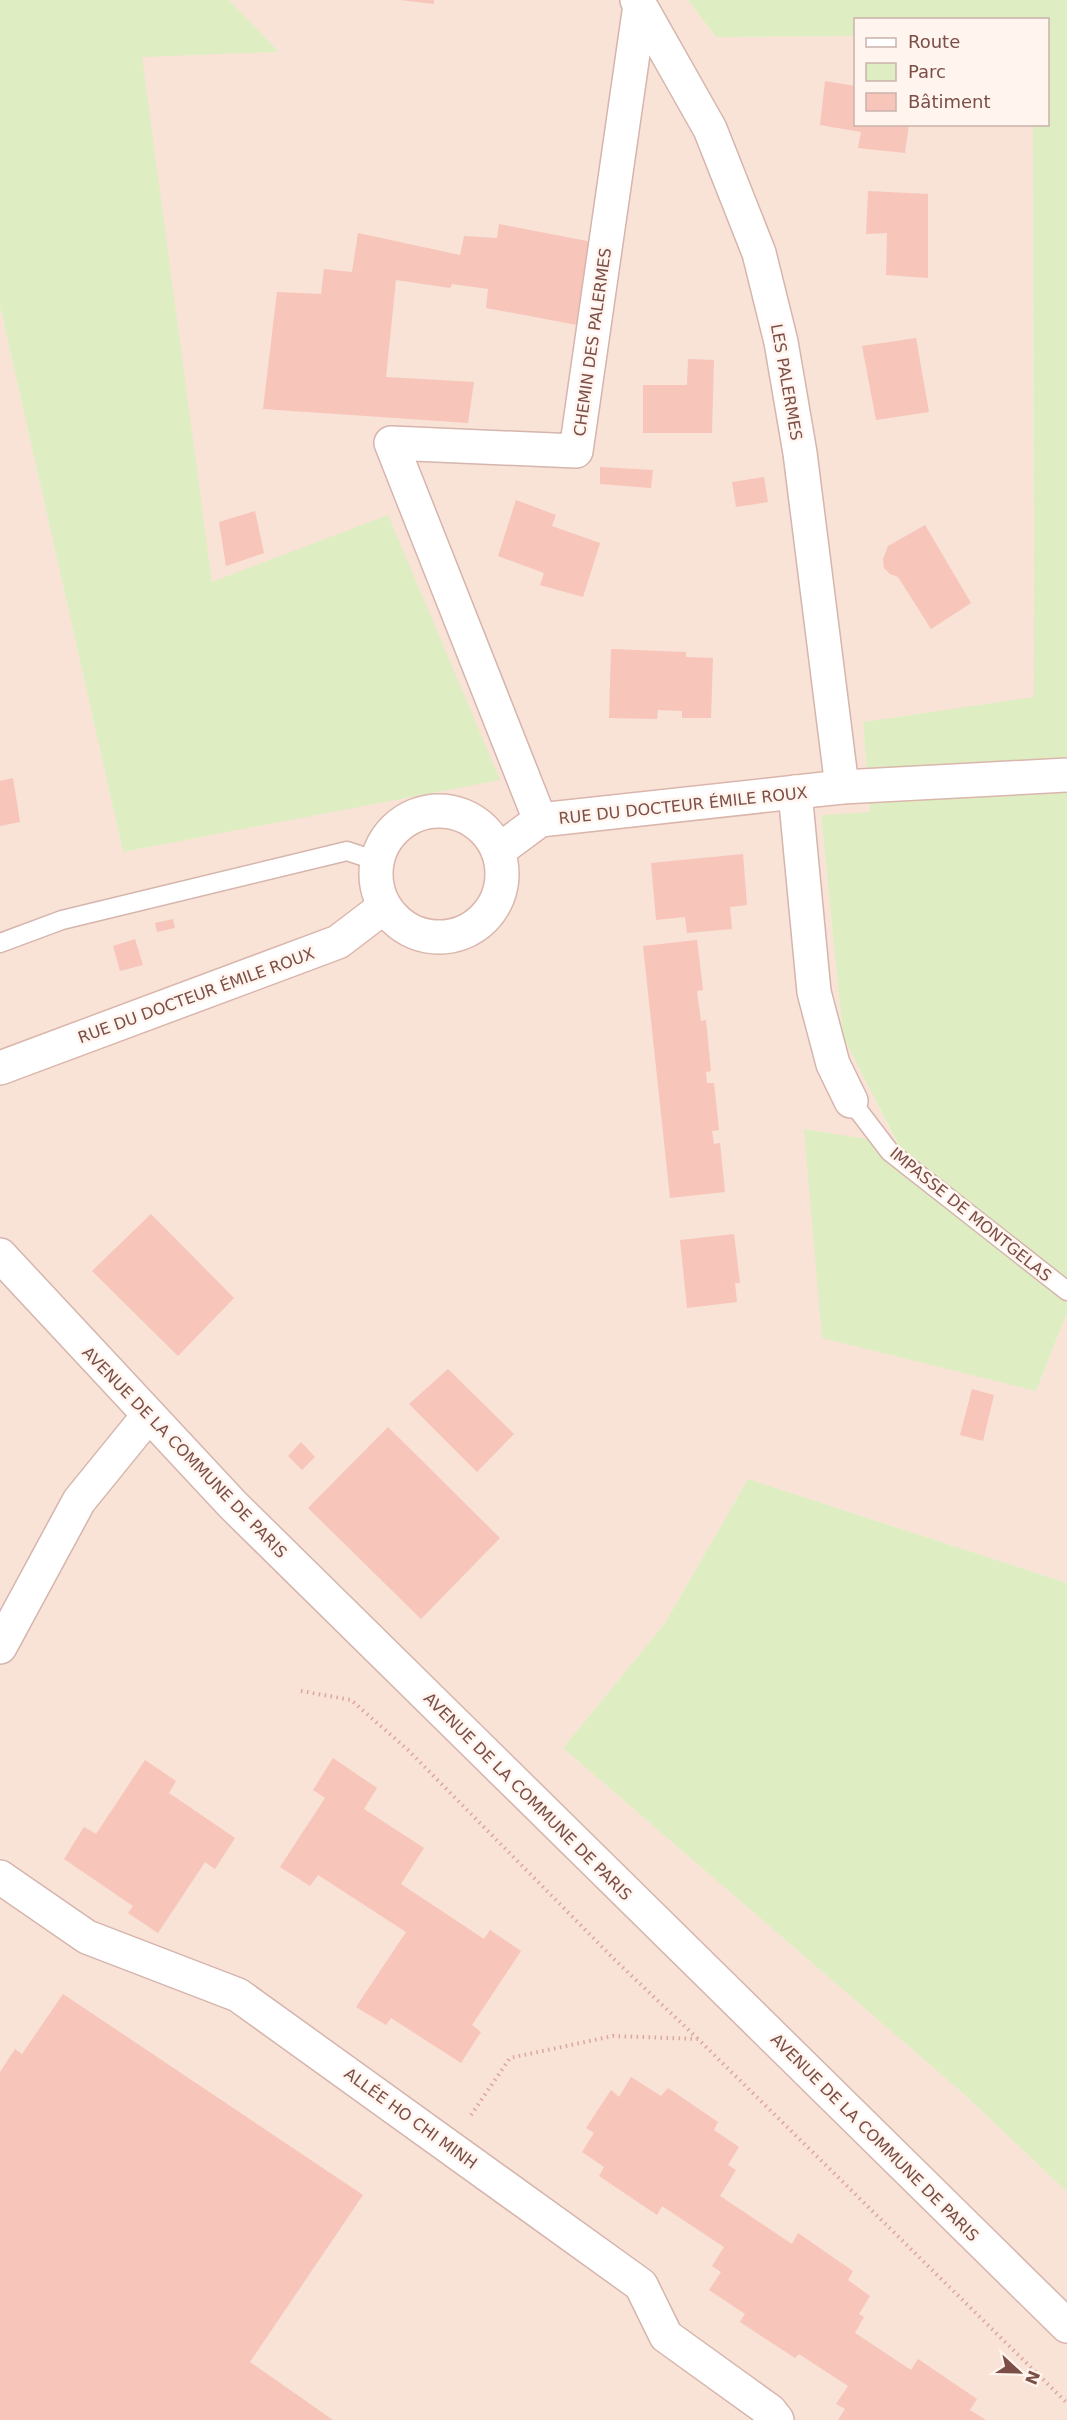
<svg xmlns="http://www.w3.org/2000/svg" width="1067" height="2420" font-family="'DejaVu Sans',sans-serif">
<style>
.residential{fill:#f9e2d6}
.green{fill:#deeec2}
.building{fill:#f7c5ba}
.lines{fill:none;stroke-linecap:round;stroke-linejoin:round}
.lane-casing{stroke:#d5b5ad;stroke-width:21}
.street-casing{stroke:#d5b5ad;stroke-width:36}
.secondary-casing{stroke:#dab6ac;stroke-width:36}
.path{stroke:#dda79d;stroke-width:4;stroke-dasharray:1.5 4.5;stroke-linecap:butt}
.lane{stroke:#fff;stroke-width:18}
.street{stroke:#fff;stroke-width:33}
.secondary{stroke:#fff;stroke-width:33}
.labels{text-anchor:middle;stroke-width:5;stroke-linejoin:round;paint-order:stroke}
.street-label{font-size:16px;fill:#7b4e47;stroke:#fff5ee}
</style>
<rect width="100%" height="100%" fill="#ffefe6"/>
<polygon class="residential" points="229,0 688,0 716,37 855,36 856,124 1033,125 1034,698 863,722 870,813 821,816 843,1037 898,1145 804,1130 1036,1391 1067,1313 1067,1583 748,1479 665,1623 563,1748 965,2095 1067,2192 1067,2420 0,2420 0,306 123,852 500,779 212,583 141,56 279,52"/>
<g class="green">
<polygon points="0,0 229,0 279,52 142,57 212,582 388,515 500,780 123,852 0,306"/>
<polygon points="688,0 1067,0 1067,1313 1036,1391 822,1338 804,1129 898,1144 843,1037 821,815 870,812 863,722 1034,697 1033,125 1048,124 1048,20 856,20 855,36 716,37"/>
<polygon points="748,1479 1067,1583 1067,2192 965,2095 563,1748 665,1623"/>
</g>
<g class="building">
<polygon points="400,0 434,0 434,4"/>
<polygon points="825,81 855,86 855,124 909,124 905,153 858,148 861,132 820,125"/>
<polygon points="868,191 928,194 928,278 886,275 887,233 866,234"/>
<polygon points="499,224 592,242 577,325 486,308 488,289 452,284 450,288 396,280 386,377 474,382 468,423 263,409 277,292 321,294 324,269 352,272 358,233 460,255 464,236 497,238"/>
<polygon points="916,338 929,412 876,420 862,346"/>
<polygon points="688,359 714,360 712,433 643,433 643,385 687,385"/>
<polygon points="600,467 653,470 651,488 600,484"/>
<polygon points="764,477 768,502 736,507 732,482"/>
<polygon points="516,500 556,515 552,526 600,543 583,597 540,585 544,573 498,556"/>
<polygon points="255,511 264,553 226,566 219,522"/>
<polygon points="925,525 971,603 931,629 898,577 890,574 884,568 883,559 888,546"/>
<polygon points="611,649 686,652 686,657 713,658 711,718 682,718 682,711 658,710 657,719 609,718"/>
<polygon points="13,778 20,822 0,826 0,781"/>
<polygon points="743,854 747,905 730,907 732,929 687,933 685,917 656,920 651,863"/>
<polygon points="173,919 175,928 157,932 155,923"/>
<polygon points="135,939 143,965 120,971 113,946"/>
<polygon points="697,940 703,990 697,991 701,1021 706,1020 711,1071 706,1072 707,1083 714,1083 719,1130 712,1131 714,1144 720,1143 725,1192 670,1198 643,946"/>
<polygon points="151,1214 234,1298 178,1356 92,1271"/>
<polygon points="734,1234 740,1283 735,1283 737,1302 687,1308 680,1240"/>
<polygon points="448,1369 514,1434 477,1472 409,1404"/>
<polygon points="972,1389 994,1395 983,1441 960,1435"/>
<polygon points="388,1427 500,1538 421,1619 308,1508"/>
<polygon points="301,1442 315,1457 302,1470 288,1456"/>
<polygon points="333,1758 377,1788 364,1809 424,1848 401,1884 484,1939 490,1930 521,1951 472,2025 481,2032 461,2063 391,2018 386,2025 356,2007 406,1932 318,1875 310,1886 280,1867 325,1798 313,1790"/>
<polygon points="145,1760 176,1781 169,1793 235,1838 215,1869 205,1862 158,1933 128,1913 133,1906 64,1859 84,1827 96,1834"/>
<polygon points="63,1994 363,2195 250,2362 333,2420 0,2420 0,2072 15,2049 22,2054"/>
<polygon points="631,2077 661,2096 668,2088 718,2122 714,2130 739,2147 728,2165 736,2170 720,2196 792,2244 798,2233 853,2271 848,2280 870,2296 859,2314 864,2317 855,2333 911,2370 918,2359 977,2399 970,2410 986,2420 838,2420 845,2409 836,2404 848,2386 799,2354 795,2358 740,2322 745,2314 709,2290 721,2272 712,2266 724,2247 662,2206 657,2215 599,2176 604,2167 582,2152 594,2133 586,2128 611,2090 619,2097"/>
</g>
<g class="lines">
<defs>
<g id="lane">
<polyline points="0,943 62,920 347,851 377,861"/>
<polyline points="851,1101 890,1152 1067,1291"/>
</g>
<g id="street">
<polyline points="637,0 710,129 759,253 781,342 800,453 842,787"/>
<polyline points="795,792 814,992 833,1064 851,1101"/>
<polyline points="540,820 391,443 576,451 640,5"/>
<polyline points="0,1255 233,1505 1067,2326"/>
<polyline points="0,1647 79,1501 148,1416"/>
<polyline points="0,1877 87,1937 238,1995 641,2285 666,2336 770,2411 777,2420"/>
</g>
<g id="secondary">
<circle cx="439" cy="874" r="63"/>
<polyline points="498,851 540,820 842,787 1067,775"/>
<polyline points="0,1068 338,942 384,907"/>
</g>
</defs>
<use href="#lane" class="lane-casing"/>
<use href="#street" class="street-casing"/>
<use href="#secondary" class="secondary-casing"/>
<g class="path">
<polyline points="301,1691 351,1700 408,1750 615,1960 697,2038"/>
<polyline points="471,2115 510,2058 613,2036 698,2039 1067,2403"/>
</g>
<use href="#lane" class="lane"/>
<use href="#street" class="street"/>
<use href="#secondary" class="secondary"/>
</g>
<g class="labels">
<g class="street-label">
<text transform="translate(592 342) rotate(-82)" y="6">CHEMIN DES PALERMES</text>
<text transform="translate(787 382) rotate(80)" y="6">LES PALERMES</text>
<text transform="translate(683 805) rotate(-6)" y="6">RUE DU DOCTEUR ÉMILE ROUX</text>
<text transform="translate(196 995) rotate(-20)" y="6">RUE DU DOCTEUR ÉMILE ROUX</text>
<text transform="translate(971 1214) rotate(39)" y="6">IMPASSE DE MONTGELAS</text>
<text transform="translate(185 1452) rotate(46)" y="6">AVENUE DE LA COMMUNE DE PARIS</text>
<text transform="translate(528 1796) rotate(45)" y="6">AVENUE DE LA COMMUNE DE PARIS</text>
<text transform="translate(411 2118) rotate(36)" y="6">ALLÉE HO CHI MINH</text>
<text transform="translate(875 2137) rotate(45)" y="6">AVENUE DE LA COMMUNE DE PARIS</text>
</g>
</g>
<rect x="854" y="18" width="195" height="108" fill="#fff5ee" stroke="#cab2ab" stroke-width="1.5"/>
<rect x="866" y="38" width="30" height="9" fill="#ffffff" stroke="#cab2ab" stroke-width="1.5"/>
<text x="908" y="48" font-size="18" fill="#7b4e47">Route</text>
<rect x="866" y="63" width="30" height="18" fill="#deeec2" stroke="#cab2ab" stroke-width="1.5"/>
<text x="908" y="78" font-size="18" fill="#7b4e47">Parc</text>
<rect x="866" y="93" width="30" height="18" fill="#f7c5ba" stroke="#cab2ab" stroke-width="1.5"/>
<text x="908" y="108" font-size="18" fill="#7b4e47">Bâtiment</text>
<g transform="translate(1019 2372) rotate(112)" stroke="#fff5ee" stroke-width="4.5" paint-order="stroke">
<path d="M0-4.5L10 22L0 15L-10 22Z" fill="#7b4e47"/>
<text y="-9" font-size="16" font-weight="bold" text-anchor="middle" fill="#7b4e47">N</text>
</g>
</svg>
